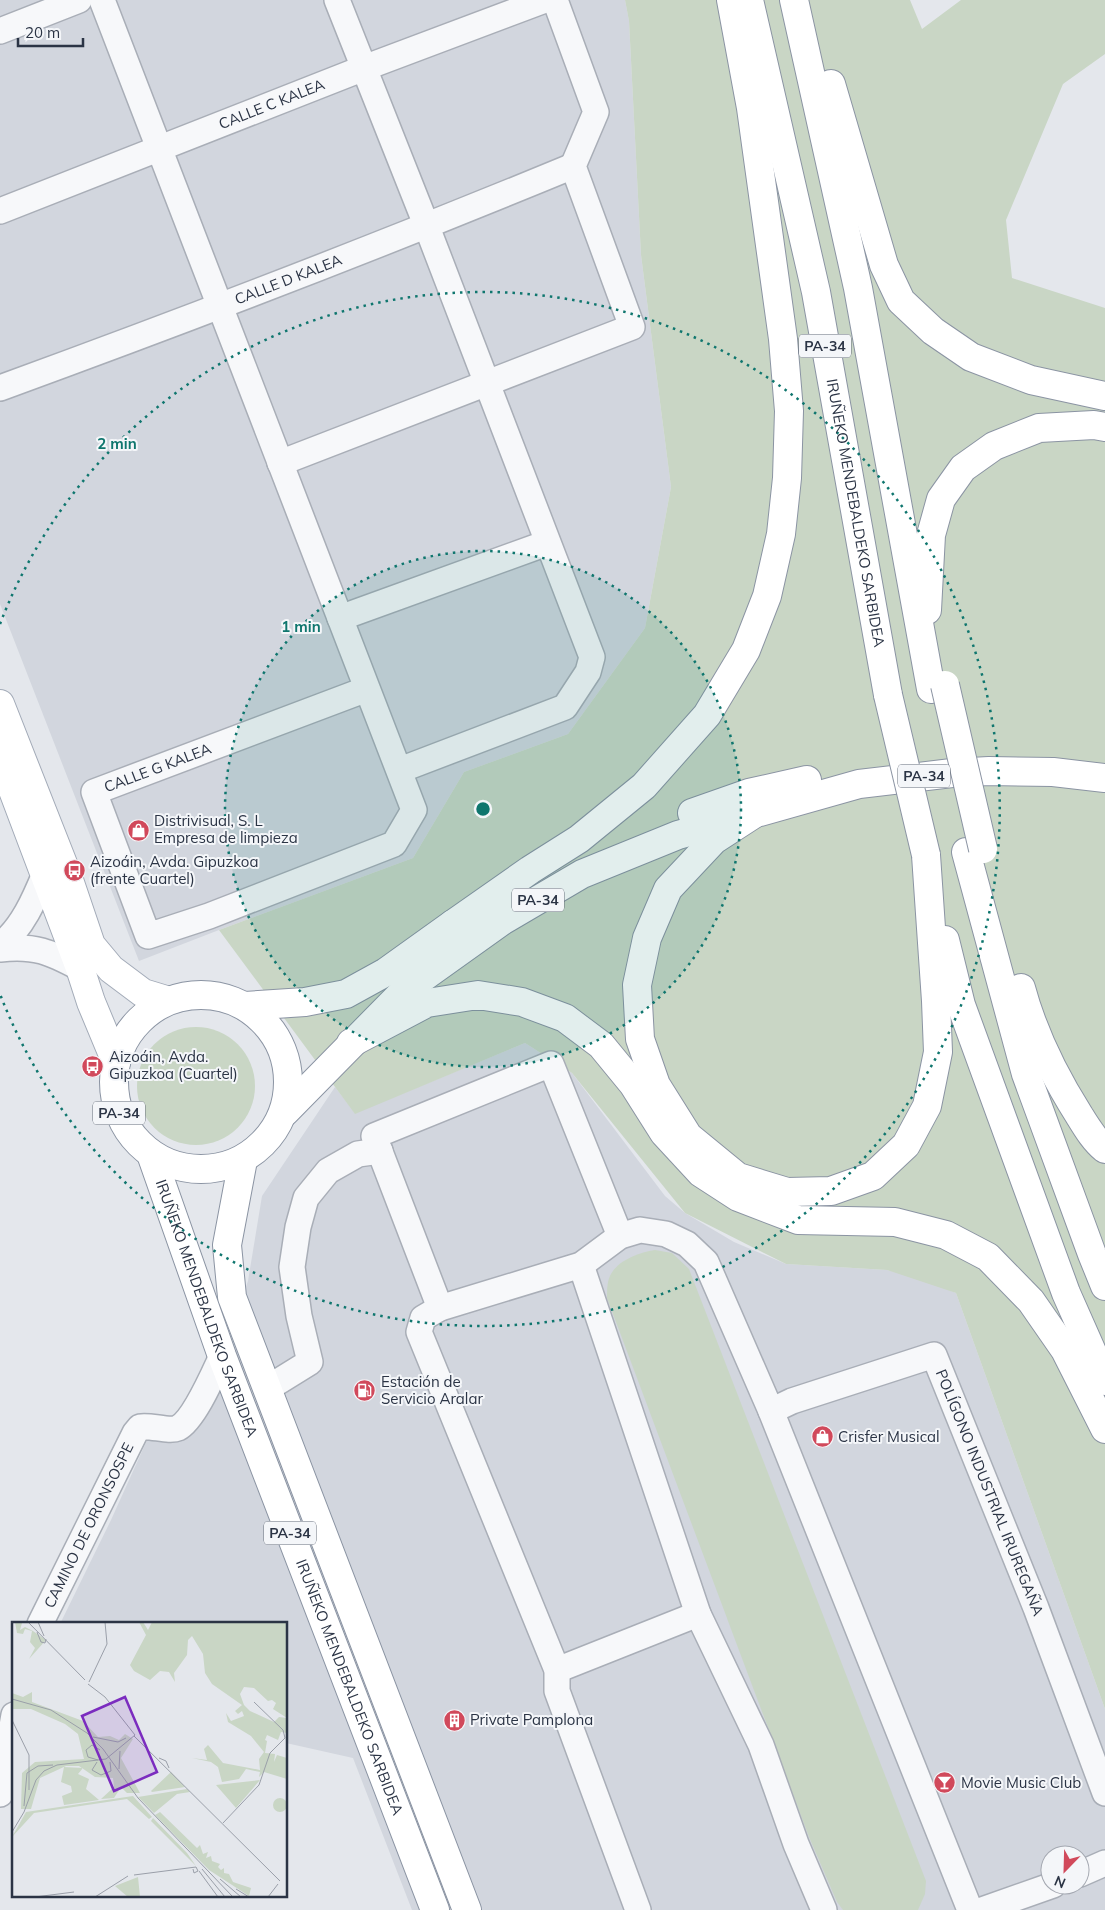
<svg xmlns="http://www.w3.org/2000/svg" width="1105" height="1910" font-family="Mulish,sans-serif">
<style>
.built{fill:#d2d6de;fill-rule:evenodd}
.green{fill:#c9d6c5}
.lines{fill:none;stroke-linecap:round;stroke-linejoin:round}
.minor-casing{stroke:#a9aeb7;stroke-width:28}
.major-casing{stroke:#a3abb8;stroke-width:30}
.highway-casing{stroke:#8b94a3;stroke-width:30}
.minor{stroke:#f7f8fa;stroke-width:25}
.major{stroke:#fff;stroke-width:28}
.highway{stroke:#fff;stroke-width:28}
.highway-bridge-casing{stroke:#8b94a3;stroke-width:30;stroke-linecap:butt}
.highway-bridge{stroke:#fff;stroke-width:28}
.ring{fill:none;stroke:#0f766e;stroke-width:2.5;stroke-dasharray:2.5 5}
.labels{text-anchor:middle;stroke-width:4;stroke-linejoin:round;paint-order:stroke}
.shield{fill:#f4f6f9;stroke:#676e7b;stroke-width:1}
.shield-label{font-size:14px;font-weight:bold;fill:#2b3445}
.street-label{font-size:15px;fill:#2b3445;stroke:#f4f6f9}
.poi-label{font-size:15px;fill:#2b3445;stroke:#f4f6f9;text-anchor:start}
.inset-road{fill:none;stroke:#9a9fa9;stroke-width:1}
.view{fill:#7b2cbf;fill-opacity:0.15;stroke:#7b2cbf;stroke-width:2.5}
.inset-edge{fill:none;stroke:#2b3445;stroke-width:2.5}
.centre{fill:#0f766e;stroke:#f4f6f9;stroke-width:2.5}
.ring-label{font-size:15px;text-anchor:middle;font-weight:bold;fill:#0f766e;stroke:#f4f6f9;stroke-width:4;stroke-linejoin:round;paint-order:stroke}
</style>
<rect width="100%" height="100%" fill="#e4e7ec"/>
<g class="built">
<polygon points="0,0 625,0 629,21 641,255 671,487 645,628 568,734 464,772 413,858 219,930 139,961 0,604"/>
<path d="M525 1043 572 1073 665 1196 685 1213 734 1242 786 1264 887 1270 917 1277 956 1293 1105 1709V1910H412L353 1758 286 1743V1624H60L111 1520 148 1438 181 1423 222 1356 248 1281 262 1196 335 1087 355 1113ZM1050 1855H1080V1885H1050Z"/>
</g>
<g class="green">
<polygon points="625,0 910,0 922,29 961,0 1105,0 1105,54 1063,84 1006,220 1012,278 1105,308 1105,1709 956,1293 887,1270 786,1264 685,1213 572,1073 525,1043 355,1114 219,930 413,858 464,772 568,734 645,628 671,487 641,255 629,21"/>
<circle cx="196" cy="1086" r="59"/>
<path d="M655 1250 672 1253 689 1269 926 1881 925 1894 918 1910H843L837 1902 809 1837 607 1298C607 1293 607 1287 608 1282 612 1262 637 1253 655 1250Z"/>
</g>
<g class="lines">
<defs>
<g id="minor">
<path id="s1" d="M102 0 414 810 394 844 209 916 148 936 94 792 367 689"/>
<polyline points="337,0 427,227 592,657 588,672 565,707 400,770"/>
<polyline points="0,31 79,0"/>
<path id="s2" d="M0 211 364 68 545 0"/>
<path id="s3" d="M0 388C192 318 384 244 573 166"/>
<polyline points="280,463 632,327 573,166 596,112 555,0"/>
<polyline points="340,618 547,543"/>
<path d="M0 945C22 929 35 898 45 874"/>
<path d="M0 949C35 945 50 952 80 968"/>
<polyline points="581,1265 698,1614 761,1745 796,1844 824,1910"/>
<polyline points="440,1308 374,1136 551,1064 620,1236"/>
<polyline points="268,1388 310,1362 299,1316 292,1267 298,1227 306,1198 328,1171 358,1154 380,1151"/>
<path id="s4" d="M771 1411 792 1401 934 1355 1036 1608 1105 1793"/>
<path id="s5" d="M40 1624 135 1433 140 1427C151 1425 169 1432 178 1428 194 1420 214 1373 222 1356"/>
<polyline points="557,1670 698,1614"/>
<polyline points="0,1794 14,1715"/>
<polyline points="1080,1874 1105,1863"/>
<polyline points="638,1910 557,1691 557,1670 419,1332 423,1318 440,1308 581,1265 620,1236 640,1230 666,1234 687,1244 706,1262 771,1411 970,1910"/>
<polyline points="982,1910 1053,1885"/>
</g>
<g id="major">
<polyline points="0,704 67,874 91,945 111,969 143,993 166,1000"/>
<polyline points="0,756 80,968 91,1002 116,1062"/>
</g>
<g id="highway">
<path id="s6" d="M749 0 816 292 888 695"/>
<polyline points="794,0 858,288 931,689"/>
<polyline points="831,84 884,265 901,301 933,331 971,357 1031,380 1105,396"/>
<polyline points="927,610 931,535 941,499 963,468 994,446 1039,428 1094,425 1105,427"/>
<polyline points="757,812 714,840 668,889 647,938 637,985 640,1039 656,1085 688,1136 738,1177 787,1192 831,1191 873,1176 906,1145 927,1106 938,1052 936,1001 926,855"/>
<polyline points="692,813 749,793 807,780"/>
<polyline points="966,852 1026,1074 1092,1254 1105,1286"/>
<polyline points="453,924 530,870 579,839 644,786 707,715 746,650 767,596 781,534 787,478 789,411 783,339 751,108 731,0"/>
<polyline points="945,940 961,1005 1066,1293 1105,1381"/>
<path d="M1021 988C1033 1033 1055 1077 1079 1115 1087 1128 1094 1140 1105 1149"/>
<circle cx="201" cy="1082" r="87"/>
<polyline points="245,1006 305,1002 346,994 386,972 453,924 470,916"/>
<polyline points="351,1043 427,1003 478,995 522,1002 565,1018 601,1045 633,1084 664,1133 701,1173 738,1197 798,1220 895,1222 946,1235 988,1257 1031,1301 1065,1350 1105,1429"/>
<polyline points="285,1112 404,991 502,921 582,874 678,835 859,784 952,773 989,771 1053,772 1105,778"/>
<path id="s7" d="M151 1154 222 1356 435 1910"/>
<polyline points="243,1160 227,1245 232,1297 467,1910"/>
</g>
</defs>
<use href="#minor" class="minor-casing"/>
<use href="#major" class="major-casing"/>
<use href="#highway" class="highway-casing"/>
<use href="#minor" class="minor"/>
<use href="#major" class="major"/>
<use href="#highway" class="highway"/>
<defs>
<g id="highway-bridge">
<polyline points="945,685 983,849"/>
<polyline points="888,695 926,855"/>
</g>
</defs>
<use href="#highway-bridge" class="highway-bridge-casing"/>
<use href="#highway-bridge" class="highway-bridge"/>
</g>
<circle cx="483" cy="809" r="258" fill="#0f766e" fill-opacity=".12"/>
<g class="ring">
<circle cx="483" cy="809" r="258"/>
<path d="M0 624A517 517 0 1 1 0 994"/>
</g>
<defs>
<symbol id="shop-disc" viewBox="-11 -11 22 22"><circle r="9.5" fill="#d1495b" stroke="#f4f6f9"/><path d="M-5-2.5h2.3a2.7 3.5 0 0 1 5.4 0H5L5.5 6h-11ZM-1.5-2.5h3a1.5 2.3 0 0 0-3 0Z" fill="#fff"/></symbol>
<symbol id="bus-disc" viewBox="-11 -11 22 22"><circle r="9.5" fill="#d1495b" stroke="#f4f6f9"/><path d="M-5-6H5V4H4V6H2V4H-2V6H-4V4H-5ZM-3.5-4V0h7V-4ZM-3.5 1.2v1.5H-2V1.2ZM2 1.2v1.5H3.5V1.2Z" fill="#fff"/></symbol>
<symbol id="fuel-disc" viewBox="-11 -11 22 22"><circle r="9.5" fill="#d1495b" stroke="#f4f6f9"/><path d="M-5.5-6h7V0h2V4h1.3V-2.5L3-4.5l.8-.8L6-3V5H2.5V1h-1V6h-7ZM-4.2-4.7v3.2H.2V-4.7Z" fill="#fff"/></symbol>
<symbol id="building-disc" viewBox="-11 -11 22 22"><circle r="9.5" fill="#d1495b" stroke="#f4f6f9"/><path d="M-4-6H4V6H1V3H-1V6H-4ZM-2.5-4.3h1.7v1.8h-1.7ZM.8-4.3h1.7v1.8H.8ZM-2.5-1h1.7V.8h-1.7ZM.8-1h1.7V.8H.8Z" fill="#fff"/></symbol>
<symbol id="bar-disc" viewBox="-11 -11 22 22"><circle r="9.5" fill="#d1495b" stroke="#f4f6f9"/><path d="M-6-5H6L.8 .8V4.5H3.5V6h-7V4.5H-.8V.8Z" fill="#fff"/></symbol>
</defs>
<g fill-rule="evenodd">
<use href="#shop-disc" x="126" y="818" width="25" height="25"/>
<use href="#bus-disc" x="62" y="858" width="25" height="25"/>
<use href="#bus-disc" x="80" y="1054" width="25" height="25"/>
<use href="#fuel-disc" x="352" y="1378" width="25" height="25"/>
<use href="#shop-disc" x="810" y="1424" width="25" height="25"/>
<use href="#building-disc" x="442" y="1708" width="25" height="25"/>
<use href="#bar-disc" x="932" y="1770" width="25" height="25"/>
</g>
<g class="labels">
<g class="shield">
<rect x="799" y="334.5" width="52" height="23" rx="4"/>
<rect x="898" y="764.5" width="52" height="23" rx="4"/>
<rect x="512" y="888.5" width="52" height="23" rx="4"/>
<rect x="93" y="1101.5" width="52" height="23" rx="4"/>
<rect x="264" y="1521.5" width="52" height="23" rx="4"/>
</g>
<g class="shield-label">
<text x="825" y="351">PA-34</text>
<text x="924" y="781">PA-34</text>
<text x="538" y="905">PA-34</text>
<text x="119" y="1118">PA-34</text>
<text x="290" y="1538">PA-34</text>
</g>
<g class="street-label">
<text dy="5" stroke="none"><textPath href="#s2" startOffset="292">CALLE C KALEA</textPath></text>
<text dy="5" stroke="none"><textPath href="#s3" startOffset="308">CALLE D KALEA</textPath></text>
<text dy="5" stroke="none"><textPath href="#s6" startOffset="524">IRUÑEKO MENDEBALDEKO SARBIDEA</textPath></text>
<text dy="5" stroke="none"><textPath href="#s1" startOffset="1392">CALLE G KALEA</textPath></text>
<text dy="5" stroke="none"><textPath href="#s7" startOffset="164">IRUÑEKO MENDEBALDEKO SARBIDEA</textPath></text>
<text dy="5" stroke="none"><textPath href="#s4" startOffset="321">POLÍGONO INDUSTRIAL IRUREGAÑA</textPath></text>
<text dy="5" stroke="none"><textPath href="#s5" startOffset="110">CAMINO DE ORONSOSPE</textPath></text>
<text dy="5" stroke="none"><textPath href="#s7" startOffset="569">IRUÑEKO MENDEBALDEKO SARBIDEA</textPath></text>
</g>
<g class="poi-label">
<text x="154" y="826">Distrivisual, S. L<tspan x="154" dy="17">Empresa de limpieza</tspan></text>
<text x="90" y="867">Aizoáin, Avda. Gipuzkoa<tspan x="90" dy="17">(frente Cuartel)</tspan></text>
<text x="109" y="1062">Aizoáin, Avda.<tspan x="109" dy="17">Gipuzkoa (Cuartel)</tspan></text>
<text x="381" y="1387">Estación de<tspan x="381" dy="17">Servicio Aralar</tspan></text>
<text x="838" y="1442">Crisfer Musical</text>
<text x="470" y="1725">Private Pamplona</text>
<text x="961" y="1788">Movie Music Club</text>
</g>
</g>
<g transform="translate(12 1622)">
<rect width="275" height="275" fill="#e4e7ec"/>
<path d="M3 0H20L10 1 8 8 13 5 21 9 34 18 17 37 23 26 18 20 20 9 13 7 11 12 5 11ZM127 0H131L136 8 140 0H275V111L269 110 266 118 255 113 253 118 255 119 253 131 263 132 262 140 265 133 275 136V157L252 150 247 155 248 150 234 147 227 157 210 160 206 145 199 140 180 136 195 138 192 127 196 123 211 141 248 148 247 137 252 130 239 114 216 100 214 91 219 99 232 94 230 89 226 92 223 89 230 83 200 62 193 51 191 32 180 14 176 18 175 33 162 51 163 60 157 50 148 49 138 58 122 49 118 43 134 13ZM232 65 242 66 256 79 260 78 264 81 261 87 275 96 267 95 262 100 238 89 232 83 228 72ZM20 70V80L71 99 86 115 98 114 107 118 113 112 121 117 109 136 128 171H115L109 165 102 176 89 177 102 165 101 156 83 155 67 144H54L28 156 19 187H9L10 151 23 140 72 137 66 112 53 102 19 87H0V71L11 75ZM52 145 71 146 66 152 77 157 74 167 87 178 52 183 50 174 60 170 59 164 49 160ZM159 150 173 165 140 170 139 169ZM248 158 224 186 204 163 240 159ZM175 167 178 170 165 172 142 191 126 175ZM121 174 140 195 137 197 115 177 22 191 0 215 14 190ZM261 183a7 7 0 1 1 14 0a7 7 0 1 1-14 0ZM148 190 185 226 188 223 191 232 196 230 194 236 199 234 200 239 208 242 206 245 209 248 212 246V251L217 252 221 260 239 266 237 274 197 248 143 193ZM141 196 175 231 184 244 139 199ZM126 255 128 275H116L103 264Z" fill="#c9d6c5" fill-rule="evenodd"/>
<path class="inset-road" d="M16 0 73 58M26 0 32 14M25 10 29 20 33 21 34 17M77 60 95 22 93 0M0 77 39 88 75 111 91 127 126 176 221 275M0 98 17 133V168M122 114 268 259M81 115 106 120 114 116M147 136 154 139 157 146M86 138 76 135 74 128 80 123 88 128M85 140 80 148 89 153 99 149 98 140M107 147 108 129M12 184 15 151 26 144 41 143M211 201 247 163 258 131 273 116 271 108 242 80M0 210 12 190 24 158 32 149 45 143 94 137 123 113 93 75 76 62M190 247 213 275M187 249 206 275M122 253 184 245 186 249 182 251 181 247M208 257 229 275M224 267 237 275M23 275 62 270M83 275 116 254M256 275 266 262"/>
<path class="view" d="M113 75 145 150 102 169 70 94Z"/>
<rect width="275" height="275" class="inset-edge"/>
</g>
<circle cx="483" cy="809" r="8" class="centre"/>
<g class="ring-label">
<text x="117" y="449">2 min</text>
<text x="301" y="632">1 min</text>
</g>
<g transform="translate(1065 1870) rotate(203)"><circle r="24" fill="#f4f6f9" stroke="#a4a8b1"/>
<path d="M0-4L9 19L0 12L-9 19Z" fill="#d1495b"/>
<text y="-8" font-size="14" font-weight="bold" text-anchor="middle" fill="#2b3445">N</text>
</g>
<path d="M18 38v8h65v-8" fill="none" stroke="#2b3445" stroke-width="2.5"/>
<text x="25" y="38" font-size="15" fill="#2b3445" stroke="#f4f6f9" stroke-width="4" paint-order="stroke">20 m</text>
</svg>
